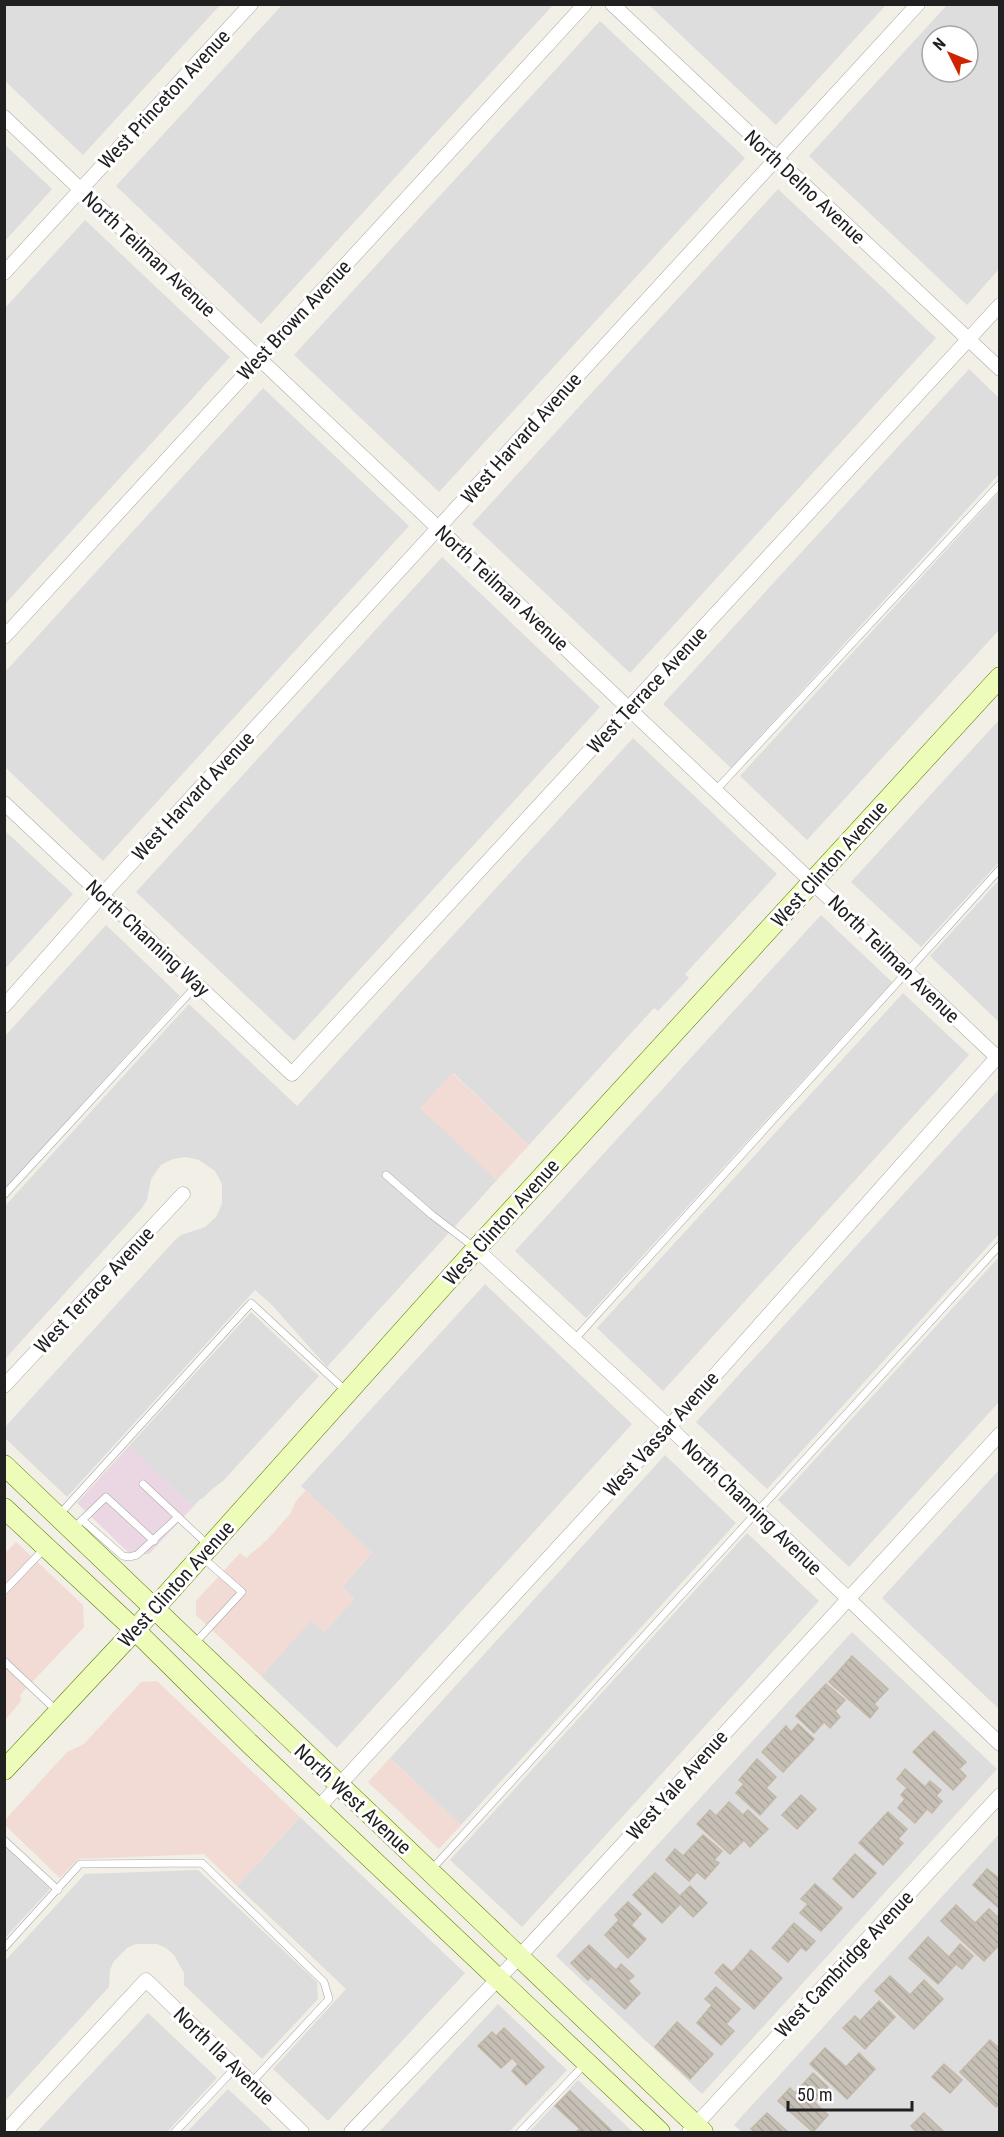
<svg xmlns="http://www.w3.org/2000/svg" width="1004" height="2137" font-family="'Roboto Condensed',sans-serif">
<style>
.residential{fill:#dedddd;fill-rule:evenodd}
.commercial{fill:#f2dbd4}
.industrial{fill:#ead7e3}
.building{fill:url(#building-back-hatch);stroke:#c3b8a7;stroke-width:1.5}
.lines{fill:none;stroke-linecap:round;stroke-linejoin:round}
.service-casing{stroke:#a7a7a7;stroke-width:8}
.minor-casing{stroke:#a7a7a7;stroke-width:15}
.secondary-casing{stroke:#597c01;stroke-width:21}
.service{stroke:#fff;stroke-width:7}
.minor{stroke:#fff;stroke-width:14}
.secondary{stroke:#edfcb8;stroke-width:20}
.labels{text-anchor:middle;stroke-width:6;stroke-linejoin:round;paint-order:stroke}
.street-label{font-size:20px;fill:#202020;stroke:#fff}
</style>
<defs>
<pattern id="building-back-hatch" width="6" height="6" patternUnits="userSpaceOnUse" patternTransform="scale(1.5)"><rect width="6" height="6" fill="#c6bfb5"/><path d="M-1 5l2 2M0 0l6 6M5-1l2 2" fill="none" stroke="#aaa49b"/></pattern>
</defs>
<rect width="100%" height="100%" fill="#f1efe6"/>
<g class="residential">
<polygon points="4,5 5,4 220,5 83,155 5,81"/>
<polygon points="282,5 553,5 261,324 116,186"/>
<polygon points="649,5 886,5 776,125"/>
<path d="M947 5H999V269L967 305 809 156ZM932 36H968V72H932Z"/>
<polygon points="600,21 745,158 439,492 294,355"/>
<polygon points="4,144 52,189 5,241 4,241"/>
<polygon points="778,189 936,338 630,673 472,524"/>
<polygon points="85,220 230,357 5,604 5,308"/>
<polygon points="969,369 999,398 999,474 731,768 663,704"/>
<polygon points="263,388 409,526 103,861 5,767 5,672"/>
<polygon points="999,492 999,630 807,840 740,776"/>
<polygon points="442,557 600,707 294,1041 136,892"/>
<polygon points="999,720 999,862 921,947 851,882"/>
<polygon points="633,738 777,874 685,974 689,978 658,1011 654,1008 529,1145 453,1073 421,1108 497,1180 327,1367 272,1305 255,1290 67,1497 5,1438 5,1427 175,1240 181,1235 205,1227 216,1217 222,1204 222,1184 215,1171 199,1160 186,1157 173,1159 161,1165 151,1179 147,1200 142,1208 5,1359 4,1207 189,1004 297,1106"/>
<polygon points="4,830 73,894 5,969 4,969"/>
<polygon points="999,880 1000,1021 999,1022 930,956"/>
<polygon points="821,915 892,982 586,1318 515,1251"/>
<polygon points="106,925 180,996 5,1189 5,1036"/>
<polygon points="903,993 969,1055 663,1391 597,1328"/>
<polygon points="999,1089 999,1234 767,1489 696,1422"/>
<polygon points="999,1257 999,1402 849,1567 778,1500"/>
<polygon points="485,1284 632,1424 337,1748 261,1676 311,1620 324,1632 354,1599 342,1587 372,1553 301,1486"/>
<polygon points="251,1312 319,1376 224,1480 211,1490 202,1499 200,1499 193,1507 129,1446"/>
<polygon points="665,1455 736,1523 461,1825 390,1758"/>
<polygon points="999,1470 999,1709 882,1598"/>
<polygon points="747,1533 819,1601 522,1927 450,1860"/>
<polygon points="852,1632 997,1769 702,2094 556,1956"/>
<polygon points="300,1817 465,1973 328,2121 273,2069 346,1989 237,1886"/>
<polygon points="999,1834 999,2131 742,2132 734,2125"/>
<polygon points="5,1846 50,1889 5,1938 4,1938"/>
<polygon points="198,1870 317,1982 318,1999 262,2059 184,1985 184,1973 174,1955 166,1948 157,1944 136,1944 127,1948 114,1961 110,1970 109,1987 5,2101 5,1961 85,1874"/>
<polygon points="498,2004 567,2070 509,2132 379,2132"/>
<polygon points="148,2013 217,2078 167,2132 37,2132"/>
<polygon points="578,2080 633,2132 529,2132"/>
<polygon points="228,2089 274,2132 187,2132"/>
</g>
<g class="commercial">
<polygon points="452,1073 529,1145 497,1180 420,1108"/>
<polygon points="306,1490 372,1553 342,1587 354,1599 324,1632 311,1621 261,1676 196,1615 196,1601 240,1553 246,1558 267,1540 290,1514 296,1501"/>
<polygon points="16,1542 83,1605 84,1627 20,1695 21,1701 5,1720 4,1554"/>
<polygon points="157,1681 300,1817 237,1886 204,1854 78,1859 60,1878 5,1825 5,1820 67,1752 84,1744 141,1682"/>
<polygon points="390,1758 461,1825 439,1849 368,1782"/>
</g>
<polygon class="industrial" points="129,1446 193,1507 149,1554 131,1555 77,1503"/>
<g class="building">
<polygon points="852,1656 888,1689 874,1704 878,1708 870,1718 829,1682"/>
<polygon points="826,1684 845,1700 835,1711 840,1717 830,1728 824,1722 814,1733 796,1716"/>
<polygon points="798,1724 814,1739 783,1772 762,1752 786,1726 791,1732"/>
<polygon points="934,1731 966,1762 959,1769 966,1776 953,1790 913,1752"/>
<polygon points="757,1759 776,1777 766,1788 776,1797 760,1815 736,1793 744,1784 739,1780"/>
<polygon points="905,1769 925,1787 930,1781 941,1790 936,1796 942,1801 932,1813 927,1809 915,1823 898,1808 905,1799 901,1795 907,1788 897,1779"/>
<polygon points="801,1795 816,1809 797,1829 782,1815"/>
<polygon points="729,1802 743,1815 748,1810 768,1829 750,1847 744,1840 730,1854 697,1824 710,1810 716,1816"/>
<polygon points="888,1812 907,1829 898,1839 903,1843 883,1865 859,1843"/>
<polygon points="703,1835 722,1851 714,1860 719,1863 705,1879 697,1872 689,1881 666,1860 675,1849 683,1856"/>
<polygon points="855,1854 876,1873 853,1898 833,1879"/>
<polygon points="987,1869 1000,1879 1000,1909 973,1885"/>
<polygon points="655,1873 680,1896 690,1886 707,1903 693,1917 680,1904 662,1923 633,1895"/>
<polygon points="815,1884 842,1908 821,1931 800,1913 808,1904 801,1899"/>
<polygon points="628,1902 641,1914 631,1925 646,1939 628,1958 605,1935 619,1920 615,1915"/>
<polygon points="956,1905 975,1923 989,1909 1000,1919 1000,1944 984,1961 941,1921"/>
<polygon points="794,1923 815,1941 806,1951 801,1947 788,1962 772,1948"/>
<polygon points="928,1937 949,1957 960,1944 973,1956 962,1969 956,1964 938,1984 909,1958"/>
<polygon points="589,1945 616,1970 621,1964 634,1976 628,1981 640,1993 625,2009 591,1977 588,1980 571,1963"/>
<polygon points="751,1950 782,1978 754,2009 715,1973 723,1964 732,1972"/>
<polygon points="890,1976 910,1995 924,1980 943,1999 914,2029 875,1991"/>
<polygon points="716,1987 740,2009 726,2024 734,2031 721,2045 697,2023 712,2005 705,1999"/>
<polygon points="879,2001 895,2017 865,2049 843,2028 855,2016 860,2021"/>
<polygon points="677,2022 713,2054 690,2079 655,2047"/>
<polygon points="504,2028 544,2067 526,2085 512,2071 518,2064 512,2058 501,2068 478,2046 492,2032 496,2036"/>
<polygon points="990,2040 1000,2049 1000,2104 996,2107 960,2072"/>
<polygon points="825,2048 846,2067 859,2053 875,2069 847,2099 810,2064"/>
<polygon points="944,2064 962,2080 950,2093 932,2077"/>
<polygon points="813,2073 828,2087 814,2102 828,2115 813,2132 778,2101 790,2088 795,2093"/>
<polygon points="570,2091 613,2132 576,2132 580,2129 555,2106"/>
<polygon points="767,2113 788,2132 755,2132 751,2129"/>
<polygon points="924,2113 944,2132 917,2132 911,2126"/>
</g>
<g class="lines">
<defs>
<g id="service">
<polyline points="716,790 1000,484"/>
<polyline points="386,1175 432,1215 474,1247"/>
<polyline points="4,1195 197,985"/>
<polyline points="574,1340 1000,869"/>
<polyline points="143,1484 208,1545"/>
<polyline points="59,1515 251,1303 346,1391"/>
<polyline points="82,1520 123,1556 129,1557 137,1555 178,1517"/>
<polyline points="79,1523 106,1497 154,1541"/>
<polyline points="4,1591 44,1549"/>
<polyline points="195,1643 242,1592 203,1558"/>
<polyline points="4,1661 57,1711"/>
<polyline points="4,1840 58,1890"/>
<polyline points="432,1869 1000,1245"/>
<polyline points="4,1948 80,1864 202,1863 324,1982 329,1999 251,2083"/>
<polyline points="175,2132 236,2067"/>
<polyline points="520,2132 585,2064"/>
</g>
<g id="minor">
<polyline points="612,4 1000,369"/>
<polyline points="4,117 1000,1060"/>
<polyline points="4,273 251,4"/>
<polyline points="4,637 585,4"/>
<polyline points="4,803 292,1074 1000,305"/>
<polyline points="4,1006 102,895 918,4"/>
<polyline points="476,1249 669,1427 1000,1744"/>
<polyline points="4,1386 183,1194"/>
<polyline points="318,1808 669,1427 1000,1054"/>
<polyline points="5,2132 146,1980 302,2132"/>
<polyline points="351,2132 519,1957 1000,1434"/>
<polyline points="689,2132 1000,1795"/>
</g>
<g id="secondary">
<polyline points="4,1465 703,2132"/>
<polyline points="4,1508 135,1630 249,1743 660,2132"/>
<polyline points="4,1770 135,1630 476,1249 1000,677"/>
</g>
</defs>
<use href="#service" class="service-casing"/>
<use href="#minor" class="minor-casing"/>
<use href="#secondary" class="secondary-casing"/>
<use href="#service" class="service"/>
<use href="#minor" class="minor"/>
<use href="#secondary" class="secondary"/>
</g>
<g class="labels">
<g class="street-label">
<text transform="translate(164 99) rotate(-47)" y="7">West Princeton Avenue</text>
<text transform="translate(805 187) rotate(43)" y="7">North Delno Avenue</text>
<text transform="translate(149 254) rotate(43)" y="7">North Teilman Avenue</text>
<text transform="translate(294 320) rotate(-47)" y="7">West Brown Avenue</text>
<text transform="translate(521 438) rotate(-48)" y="7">West Harvard Avenue</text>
<text transform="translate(502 588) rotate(43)" y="7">North Teilman Avenue</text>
<text transform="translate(647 690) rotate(-47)" y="7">West Terrace Avenue</text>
<text transform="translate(193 796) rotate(-47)" y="7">West Harvard Avenue</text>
<text transform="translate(829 864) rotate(-48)" y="7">West Clinton Avenue</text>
<text transform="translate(148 938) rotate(43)" y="7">North Channing Way</text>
<text transform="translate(894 959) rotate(44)" y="7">North Teilman Avenue</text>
<text transform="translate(501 1222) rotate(-48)" y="7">West Clinton Avenue</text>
<text transform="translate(94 1290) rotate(-47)" y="7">West Terrace Avenue</text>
<text transform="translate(661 1434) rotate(-48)" y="7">West Vassar Avenue</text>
<text transform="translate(752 1507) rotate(44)" y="7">North Channing Avenue</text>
<text transform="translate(176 1584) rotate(-48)" y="7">West Clinton Avenue</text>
<text transform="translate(677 1785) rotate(-48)" y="7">West Yale Avenue</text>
<text transform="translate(353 1799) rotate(43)" y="7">North West Avenue</text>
<text transform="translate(844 1964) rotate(-47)" y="7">West Cambridge Avenue</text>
<text transform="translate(224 2056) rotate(44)" y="7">North Ila Avenue</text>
</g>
</g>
<rect width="1004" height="2137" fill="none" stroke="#202020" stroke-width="12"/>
<g transform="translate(950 54) rotate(313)"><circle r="28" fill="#ffffff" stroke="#a6a6a6" stroke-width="1.5"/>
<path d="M0-4.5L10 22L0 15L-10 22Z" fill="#cf2400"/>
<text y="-9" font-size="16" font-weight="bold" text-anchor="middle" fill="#202020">N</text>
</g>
<path d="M788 2101v9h124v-9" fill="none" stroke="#202020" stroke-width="3"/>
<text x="797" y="2101" font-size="18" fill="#202020" stroke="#ffffff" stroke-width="4.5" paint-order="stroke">50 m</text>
</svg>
